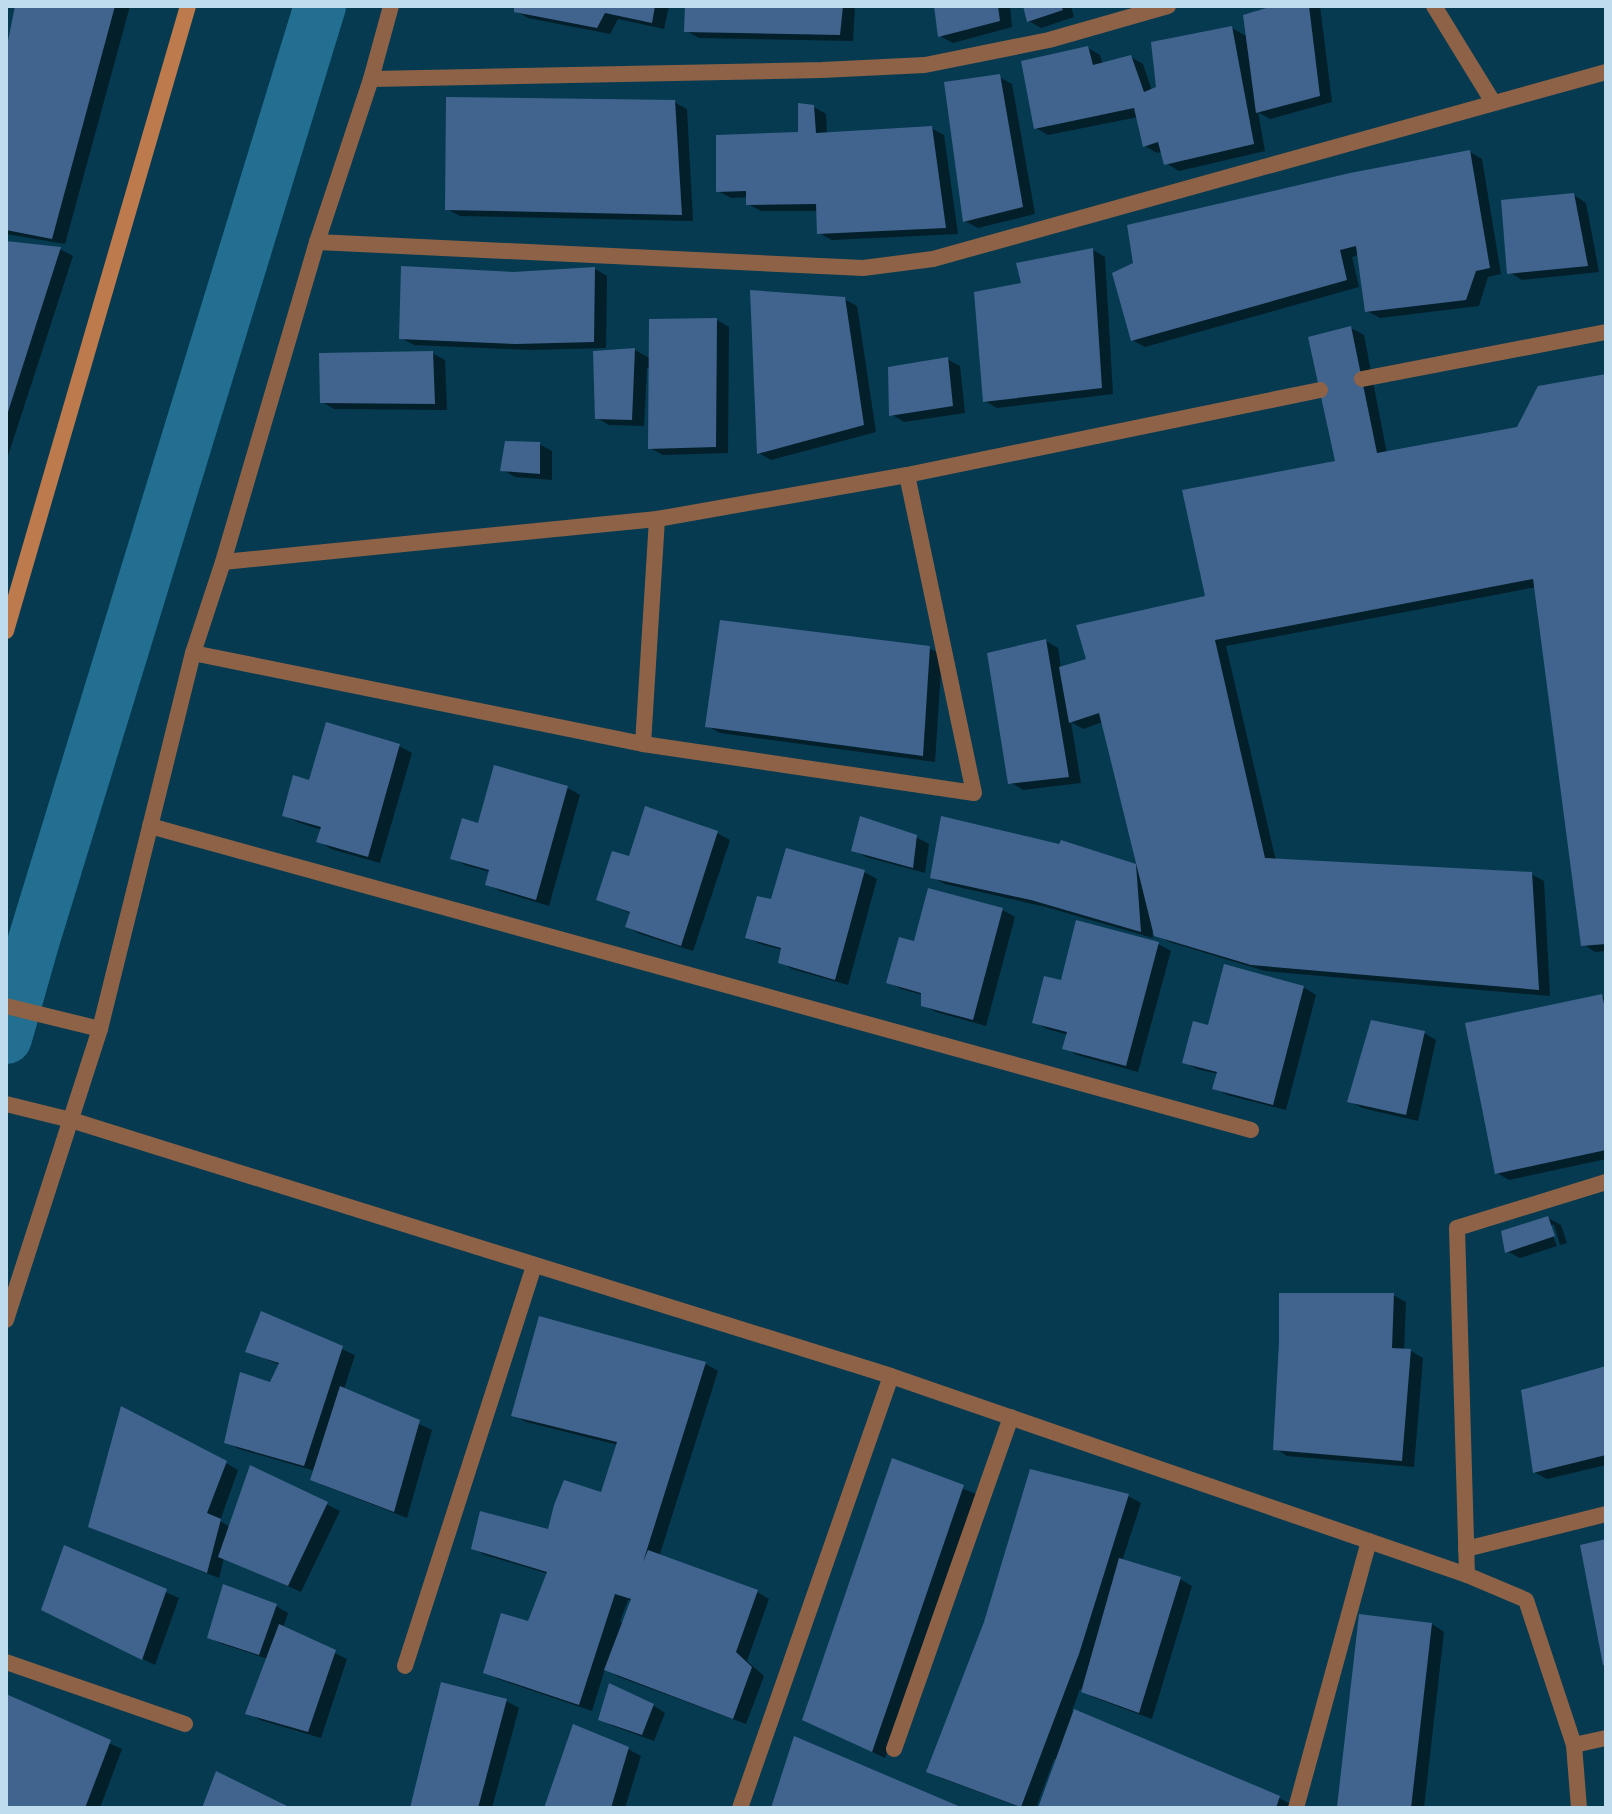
<svg xmlns="http://www.w3.org/2000/svg" width="1612" height="1814" font-family="Cabin,sans-serif">
<style>
.shadow{fill:#0007;fill-rule:evenodd}
.lines{fill:none;stroke-linecap:round;stroke-linejoin:round}
.canal{stroke:#226f92;stroke-width:52}
.building{fill:#40648e}
.lane{stroke:#8d6247;stroke-width:16}
.street{stroke:#8d6247;stroke-width:16}
.secondary{stroke:#bd7a4d;stroke-width:16}
</style>
<rect width="100%" height="100%" fill="#063a50"/>
<g class="shadow">
<polygon points="17,6 130,6 65,244 6,234 6,61"/>
<polygon points="516,6 669,6 664,29 618,19 610,34 528,18 516,11"/>
<polygon points="687,6 855,6 853,41 699,38 686,31"/>
<polygon points="936,6 1010,6 1012,27 953,43 940,36"/>
<polygon points="1025,6 1071,6 1074,17 1041,28 1029,21"/>
<polygon points="1280,6 1320,6 1332,102 1270,119 1258,112 1265,151 1179,171 1166,163 1161,152 1157,153 1145,146 1138,117 1048,135 1036,128 1088,48 1100,55 1103,65 1131,57 1143,64 1152,91 1232,28 1248,37"/>
<polygon points="999,77 1012,84 1035,214 978,228 965,221"/>
<polygon points="674,102 687,109 693,221 460,216 447,209"/>
<polygon points="814,107 826,114 827,134 931,128 944,135 958,234 832,240 819,233 818,211 761,211 748,204 748,197 731,198 718,191 800,134"/>
<polygon points="1470,152 1482,159 1501,274 1488,277 1479,306 1380,318 1367,311 1359,255 1352,257 1359,287 1145,347 1132,340"/>
<polygon points="1574,195 1586,203 1599,272 1522,280 1509,272"/>
<polygon points="6,243 60,249 73,256 6,462"/>
<polygon points="1093,250 1105,257 1113,394 997,408 985,401"/>
<polygon points="595,269 607,276 606,348 530,350 414,345 401,338 513,274"/>
<polygon points="844,299 857,306 876,432 771,460 759,453"/>
<polygon points="717,320 729,327 728,453 663,455 650,448 650,368 647,368 644,426 609,425 597,418 595,353 635,350 651,359"/>
<polygon points="1351,328 1364,335 1387,454 1518,428 1606,376 1606,951 1595,952 1583,944 1536,587 1226,646 1276,861 1531,874 1544,881 1550,996 1265,971 1169,942 1152,932 1153,938 1046,907 945,884 932,877 1060,847 1062,842 1139,867 1103,722 1083,729 1071,722 1081,783 1023,790 1010,782 1046,641 1058,648 1061,668 1089,661 1208,598 1338,463"/>
<polygon points="432,353 445,360 447,410 334,409 322,402"/>
<polygon points="947,359 960,366 965,413 904,422 891,414"/>
<polygon points="539,444 552,451 552,480 515,477 503,470"/>
<polygon points="929,648 942,655 935,762 720,733 707,726"/>
<polygon points="399,746 412,753 380,863 331,849 319,841 322,830 297,822 284,815 310,783"/>
<polygon points="495,768 568,788 580,795 549,906 500,891 487,884 490,872 465,865 453,858 479,825"/>
<polygon points="717,833 730,840 693,951 640,934 627,927 632,914 598,899 630,859"/>
<polygon points="916,837 929,844 925,873 866,857 854,850"/>
<polygon points="864,872 877,879 848,985 792,969 780,962 783,950 760,944 747,937 773,902"/>
<polygon points="930,890 1003,910 1015,917 986,1026 936,1012 923,1005 923,995 901,989 888,982 916,944"/>
<polygon points="1158,944 1171,951 1138,1072 1077,1055 1065,1048 1069,1035 1047,1029 1035,1022 1062,982"/>
<polygon points="1303,987 1316,995 1286,1110 1227,1095 1215,1088 1218,1074 1197,1069 1184,1062 1209,1028"/>
<polygon points="1601,996 1606,999 1606,1159 1509,1180 1497,1173"/>
<polygon points="1424,1033 1436,1040 1418,1121 1362,1108 1350,1101"/>
<polygon points="1548,1218 1561,1225 1567,1243 1557,1246 1560,1245 1554,1225 1549,1225 1557,1246 1520,1258 1507,1251"/>
<polygon points="1393,1295 1406,1302 1404,1351 1411,1351 1423,1358 1414,1467 1287,1456 1275,1448"/>
<polygon points="262,1314 355,1355 344,1389 432,1430 407,1518 325,1486 312,1479 315,1471 239,1449 226,1442 271,1385 280,1365 247,1351"/>
<path d="M540 1318 706 1364 718 1371 659 1557 757 1592 769 1599 747 1661 764 1676 746 1724 619 1677 605 1669 592 1711 498 1679 486 1672 529 1624 549 1574 485 1555 473 1548 550 1532 602 1495 618 1445 526 1422 514 1415ZM628 1600 632 1601 624 1623 620 1622Z"/>
<polygon points="1606,1368 1606,1465 1547,1479 1534,1472"/>
<polygon points="893,1460 976,1494 885,1758 817,1726"/>
<polygon points="226,1463 238,1470 220,1521 230,1527 251,1467 340,1511 301,1592 224,1558 219,1578 103,1533 91,1526"/>
<polygon points="1128,1496 1141,1503 1122,1561 1180,1579 1192,1586 1152,1719 1095,1698 1080,1689 1072,1711 1279,1798 1292,1805 1290,1808 1041,1808 1058,1760 1054,1759 1036,1808 1023,1808 941,1778 929,1771"/>
<polygon points="65,1548 179,1598 155,1665 56,1616"/>
<polygon points="276,1606 288,1613 283,1628 347,1659 321,1738 260,1720 248,1713 268,1659 222,1644 209,1637"/>
<polygon points="1432,1624 1444,1632 1424,1808 1342,1808 1339,1806"/>
<polygon points="6,1696 122,1749 100,1808 6,1808"/>
<polygon points="506,1701 519,1708 492,1808 415,1808"/>
<polygon points="653,1705 665,1713 654,1741 613,1726 601,1719"/>
<polygon points="628,1749 641,1756 625,1808 547,1808"/>
</g>
<g class="lines">
<polyline class="canal" points="6,1038 33,943 320,6"/>
</g>
<g class="building">
<polygon points="15,6 115,6 52,239 6,230 6,51"/>
<polygon points="514,6 655,6 652,23 605,13 597,28 514,12"/>
<polygon points="685,6 843,6 840,35 684,32"/>
<polygon points="934,6 998,6 1000,21 938,37"/>
<polygon points="1023,6 1061,6 1063,10 1027,22"/>
<polygon points="1273,6 1309,6 1320,96 1256,113 1243,15"/>
<polygon points="1232,26 1254,144 1164,165 1158,142 1143,147 1134,108 1034,129 1021,61 1088,46 1093,65 1131,55 1144,92 1156,87 1151,42"/>
<polygon points="1000,74 1023,207 963,222 944,82"/>
<polygon points="446,97 675,100 682,215 445,210"/>
<polygon points="798,103 814,105 816,133 932,126 946,228 817,234 816,204 746,205 746,191 716,192 716,135 798,132"/>
<polygon points="1470,150 1490,268 1476,271 1466,300 1365,312 1356,246 1340,250 1347,280 1131,341 1112,273 1133,263 1127,225 1350,173"/>
<polygon points="1574,193 1588,266 1507,274 1501,200"/>
<polygon points="6,241 61,247 7,415 6,415"/>
<polygon points="1093,248 1102,388 983,402 974,292 1021,283 1016,263"/>
<polygon points="401,266 513,272 595,267 594,342 516,344 399,339"/>
<polygon points="750,290 845,297 864,425 757,454"/>
<polygon points="717,318 716,447 648,449 649,319"/>
<polygon points="1351,326 1377,453 1517,427 1538,386 1606,374 1606,944 1581,946 1533,579 1215,640 1265,858 1532,872 1539,990 1251,965 1154,936 1099,713 1069,723 1059,667 1086,659 1076,625 1205,596 1182,490 1335,461 1308,337"/>
<polygon points="635,348 632,420 595,419 593,351"/>
<polygon points="433,351 435,404 320,403 319,353"/>
<polygon points="948,357 953,406 889,416 888,367"/>
<polygon points="505,441 540,442 540,474 500,471"/>
<polygon points="720,620 930,646 923,756 705,727"/>
<polygon points="1046,639 1069,777 1008,784 987,653"/>
<polygon points="326,722 400,744 368,857 316,842 321,827 282,816 293,775 309,780"/>
<polygon points="494,765 568,786 536,900 485,885 489,870 450,859 462,818 478,823"/>
<polygon points="645,806 718,831 681,946 625,927 630,912 596,900 612,851 629,856"/>
<polygon points="860,816 917,835 913,868 851,851"/>
<polygon points="941,816 1059,844 1061,840 1136,864 1141,932 1031,900 930,878"/>
<polygon points="786,848 865,870 835,980 778,963 781,948 745,938 757,896 771,899"/>
<polygon points="928,888 1003,908 973,1020 921,1006 921,993 886,983 899,937 914,941"/>
<polygon points="1076,920 1159,942 1126,1066 1062,1049 1067,1032 1032,1023 1044,976 1061,980"/>
<polygon points="1224,964 1304,986 1273,1105 1212,1089 1217,1072 1182,1063 1193,1021 1208,1025"/>
<polygon points="1602,994 1606,1013 1606,1150 1495,1174 1465,1023"/>
<polygon points="1371,1020 1425,1031 1406,1115 1347,1102"/>
<polygon points="1548,1216 1555,1236 1505,1253 1501,1231"/>
<polygon points="1279,1293 1394,1293 1392,1348 1411,1349 1402,1461 1273,1450 1279,1342"/>
<polygon points="261,1311 343,1346 304,1466 224,1443 240,1372 270,1382 279,1363 245,1352"/>
<polygon points="539,1316 706,1362 643,1562 648,1550 758,1590 736,1652 752,1667 733,1719 604,1670 631,1599 615,1594 579,1705 483,1673 501,1613 528,1621 547,1572 471,1549 480,1511 548,1529 554,1505 564,1480 601,1492 617,1442 511,1416"/>
<polygon points="1606,1366 1606,1455 1533,1473 1521,1390"/>
<polygon points="340,1386 420,1420 394,1512 310,1480"/>
<polygon points="121,1406 227,1461 207,1513 221,1519 207,1573 88,1527"/>
<polygon points="892,1458 964,1485 872,1752 802,1720"/>
<polygon points="250,1465 328,1502 288,1586 218,1557"/>
<polygon points="1030,1469 1129,1494 1079,1654 1021,1807 926,1772 984,1622"/>
<polygon points="1606,1539 1606,1665 1603,1665 1580,1545"/>
<polygon points="64,1545 167,1589 142,1660 41,1610"/>
<polygon points="1119,1558 1181,1577 1139,1713 1081,1692"/>
<polygon points="223,1584 277,1604 259,1655 207,1638"/>
<polygon points="1359,1614 1432,1623 1411,1808 1337,1807"/>
<polygon points="279,1624 336,1650 308,1732 245,1714"/>
<polygon points="441,1682 507,1699 478,1808 410,1808"/>
<polygon points="609,1683 654,1704 642,1735 598,1720"/>
<polygon points="6,1694 111,1740 85,1808 6,1808"/>
<polygon points="1074,1709 1280,1796 1276,1808 1038,1808"/>
<polygon points="573,1724 629,1747 611,1808 544,1808"/>
<polygon points="794,1736 963,1808 771,1808"/>
<polygon points="216,1771 291,1808 202,1808"/>
</g>
<g class="lines">
<g class="lane">
<polyline points="1362,379 1606,332"/>
<polyline points="223,562 657,519 907,475 1320,390"/>
<polyline points="193,653 643,744 974,793 907,475"/>
<polyline points="643,744 657,519"/>
<polyline points="1466,1549 1606,1514"/>
</g>
<g class="street">
<polyline points="1434,6 1493,102"/>
<polyline points="371,79 822,70 925,65 1049,40 1168,6"/>
<polyline points="317,242 863,268 933,259 1606,72"/>
<polyline points="150,826 1251,1130"/>
<polyline points="6,1006 100,1029"/>
<polyline points="6,1104 71,1120 891,1376 1467,1575 1526,1600 1574,1745 1579,1808"/>
<polyline points="6,1320 100,1029 193,653 223,562 317,242 371,79 391,6"/>
<polyline points="1467,1575 1457,1228 1606,1182"/>
<polyline points="6,1662 185,1724"/>
<polyline points="405,1666 534,1266"/>
<polyline points="1574,1745 1606,1738"/>
<polyline points="894,1749 1011,1417"/>
<polyline points="740,1808 891,1376"/>
<polyline points="1296,1808 1369,1541"/>
</g>
<polyline class="secondary" points="6,631 188,6"/>
</g>
<rect width="1612" height="1814" fill="none" stroke="#bedcee" stroke-width="16"/>
</svg>
